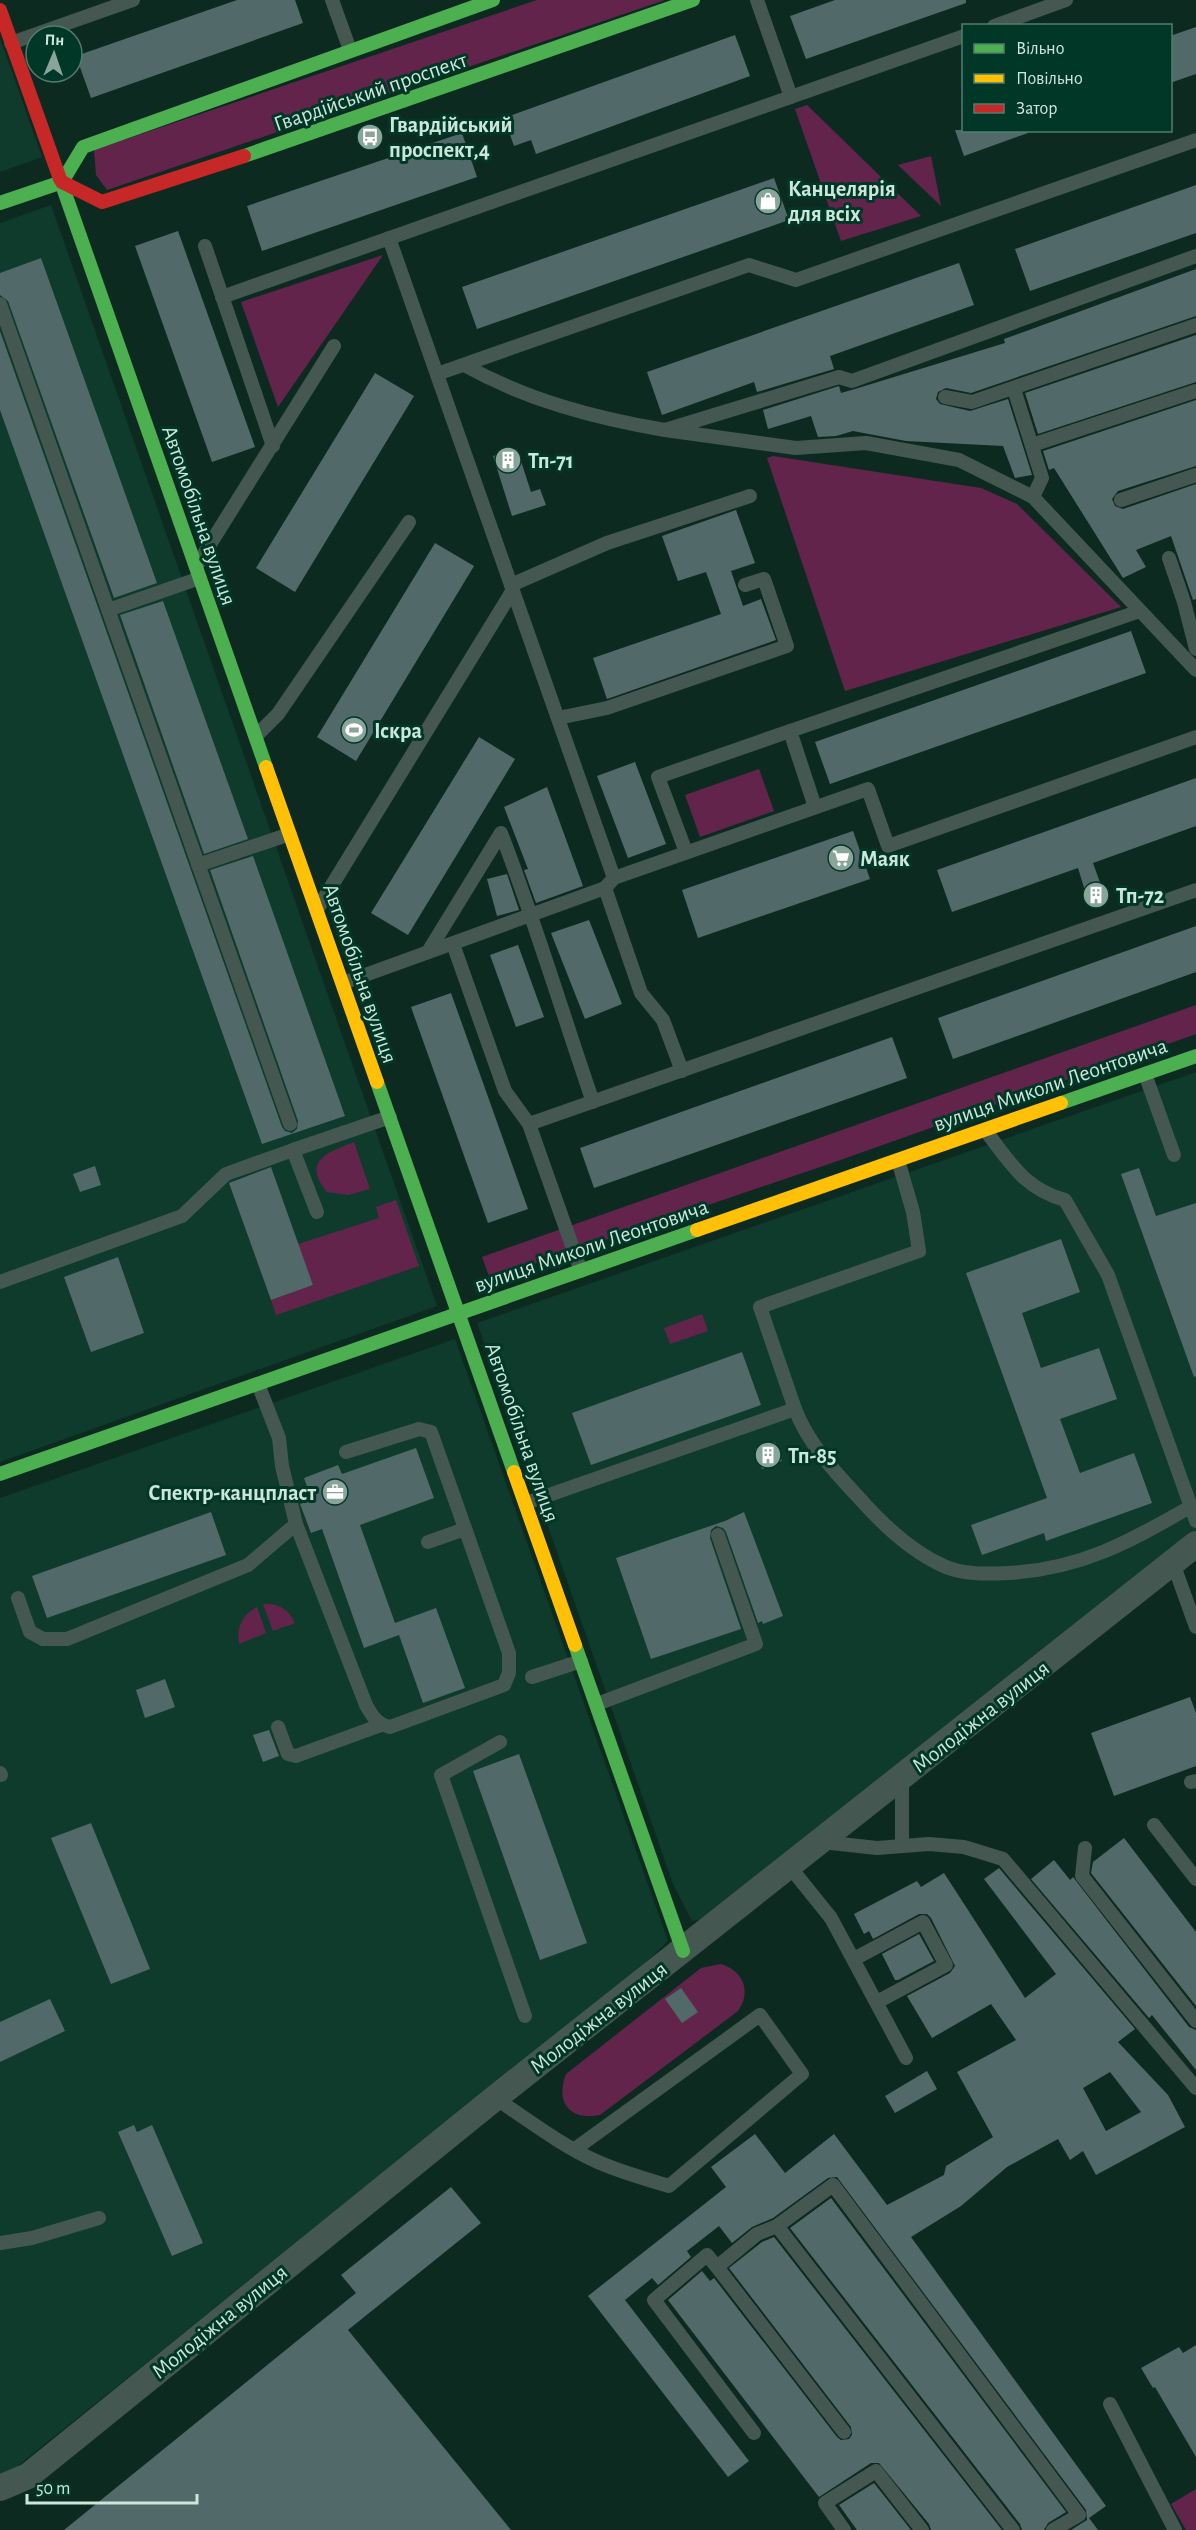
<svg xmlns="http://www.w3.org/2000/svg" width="1196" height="2530" font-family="'Alegreya Sans',sans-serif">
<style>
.built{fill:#0e3b2c}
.green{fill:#63244b}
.building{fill:#526969;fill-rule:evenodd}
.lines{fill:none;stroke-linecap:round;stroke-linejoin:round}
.lane{stroke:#445851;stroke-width:14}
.street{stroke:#445851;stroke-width:26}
.fast{stroke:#4caf50;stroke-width:14}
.slow{stroke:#ffc107;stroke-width:14}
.jam{stroke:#c62828;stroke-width:14}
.labels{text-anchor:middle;stroke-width:6;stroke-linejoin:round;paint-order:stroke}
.street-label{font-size:22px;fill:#cce6da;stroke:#003726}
.poi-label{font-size:22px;font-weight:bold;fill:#cce6da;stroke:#003726;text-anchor:start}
</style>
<rect width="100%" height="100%" fill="#0d2a21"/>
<g class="built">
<polygon points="0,38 42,157 0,172"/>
<polygon points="51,205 437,1306 0,1462 0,223"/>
<polygon points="1196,1072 1196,1531 725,1913 692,1921 673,1884 477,1323"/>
<polygon points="455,1339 668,1941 640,1968 0,2480 0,1498"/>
</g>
<g class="green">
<polygon points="537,0 665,0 107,190 96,175 94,150"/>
<polygon points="807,105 921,216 841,241 795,109"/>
<polygon points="931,156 941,206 898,165"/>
<polygon points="383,255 278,407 241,302"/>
<polygon points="773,456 981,488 1017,504 1121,607 845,691 767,458"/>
<polygon points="759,769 774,811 700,837 685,795"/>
<polygon points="1196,1005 1196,1034 829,1164 490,1279 482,1257"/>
<path d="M354 1142 370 1189 348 1195 327 1192C301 1160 329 1152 354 1142Z"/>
<polygon points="396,1200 419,1266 276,1315 271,1300 313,1285 298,1244 379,1218 376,1207"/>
<polygon points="702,1314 708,1331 670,1344 664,1328"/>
<path d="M263 1604C278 1603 288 1608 295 1623L273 1631Z"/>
<path d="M257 1607 266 1633 239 1644C236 1628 242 1615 257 1607Z"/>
<path d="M721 1964C743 1971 752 1991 738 2011L600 2115C570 2121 555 2103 566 2074L701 1968Z"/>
<polygon points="1196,2489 1196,2530 1186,2530 1171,2504"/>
</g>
<g class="building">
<polygon points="237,0 295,0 303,23 91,98 76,56"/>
<polygon points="835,0 966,0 966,3 806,59 790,16"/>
<polygon points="1196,27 1196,74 1170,83 1170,36"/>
<polygon points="735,35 750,76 536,154 531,140 514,146 504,118"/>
<polygon points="955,130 1028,130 1028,133 964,156"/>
<polygon points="462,133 477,177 262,251 247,206"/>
<polygon points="774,178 789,220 477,329 462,287"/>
<polygon points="1196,185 1196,233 1030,291 1015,249"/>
<polygon points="178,231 255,447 212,462 135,246"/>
<polygon points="41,258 157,583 114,598 8,301 0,295 0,273"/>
<polygon points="959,263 974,305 830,356 834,369 757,392 754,382 662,415 647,372"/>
<polygon points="1196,269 1196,316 971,393 946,388 938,392 936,399 940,404 970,411 1008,399 1032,475 1015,478 1003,446 906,441 853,431 836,436 818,437 811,416 768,429 763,410 839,386 841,393 855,389 1005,343 1004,339"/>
<polygon points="0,331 282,1127 285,1131 292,1133 297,1129 298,1121 210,870 253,856 345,1116 262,1144 0,410"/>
<polygon points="1196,335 1196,382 1038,434 1025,393"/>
<polygon points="375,373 414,396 295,592 256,568"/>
<polygon points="1196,400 1196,466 1118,491 1112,499 1115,506 1123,509 1196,484 1196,599 1193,600 1171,536 1136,550 1146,567 1123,578 1054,468 1049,470 1043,451"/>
<polygon points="517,449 531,492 540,489 546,505 512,516 493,456"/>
<polygon points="736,510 755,563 731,571 743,606 761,599 776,640 607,699 593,658 721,614 706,572 678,581 662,536"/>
<polygon points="435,543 474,566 356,761 317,737"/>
<polygon points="163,601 248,839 204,854 120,615"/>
<polygon points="1131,631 1146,673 830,784 815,742"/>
<polygon points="479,737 515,759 408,935 371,913"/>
<polygon points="635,762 666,844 628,858 597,776"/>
<polygon points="1196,778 1196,826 1093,863 1107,902 1090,907 1078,868 952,912 937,870"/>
<polygon points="547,787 583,886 536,903 524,870 528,869 504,807"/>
<polygon points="853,831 870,879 698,938 682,890"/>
<polygon points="507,874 519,910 497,916 487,879"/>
<polygon points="589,920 622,1004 585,1019 551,933"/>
<polygon points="1196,926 1196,972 953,1059 938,1018"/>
<polygon points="518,945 544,1017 516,1027 490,955"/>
<polygon points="451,993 528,1209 488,1223 411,1007"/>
<polygon points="892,1037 907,1078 594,1188 580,1148"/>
<polygon points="95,1166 101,1185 80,1192 73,1174"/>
<polygon points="271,1167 313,1285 271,1300 229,1183"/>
<polygon points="1139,1168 1156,1216 1196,1203 1196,1376 1194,1377 1121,1174"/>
<polygon points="1061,1239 1080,1292 1022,1313 1041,1368 1099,1348 1117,1399 1060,1419 1080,1473 1134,1453 1152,1503 1046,1541 1044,1533 982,1555 971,1525 1047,1498 966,1273"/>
<polygon points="118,1257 144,1333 91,1352 64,1277"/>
<polygon points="742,1352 761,1405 591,1465 572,1413"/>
<polygon points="775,1442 782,1461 762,1469 755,1449"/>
<polygon points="416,1448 434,1498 360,1525 395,1623 436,1608 465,1688 423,1703 399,1635 364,1648 322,1529 311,1533 300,1504 312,1500 304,1478 338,1465 342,1474"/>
<polygon points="211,1512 226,1555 47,1618 32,1576"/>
<polygon points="744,1512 783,1616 763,1624 762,1621 758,1623 726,1532 723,1528 716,1526 711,1530 710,1538 741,1629 651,1659 616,1558 725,1521"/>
<polygon points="165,1679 175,1707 145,1718 136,1690"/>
<polygon points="1190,1697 1196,1713 1196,1766 1114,1796 1091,1733"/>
<polygon points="269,1730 279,1756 263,1762 253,1735"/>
<polygon points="519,1754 587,1943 540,1960 473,1771"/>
<polygon points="91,1823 150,1969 111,1984 51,1838"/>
<polygon points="1124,1838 1196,1932 1196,2006 1091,1873 1093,1862"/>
<polygon points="1054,1860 1070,1880 1073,1877 1189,2027 1196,2030 1196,2070 1152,2015 1149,2018 1031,1879"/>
<path d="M999 1868 1135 2029 1118 2042 1168 2095 1185 2127 1096 2175 1083 2151 1070 2160 1058 2139 1007 2167 961 2206 911 2237 1106 2506 1089 2518 1098 2530H1071L1087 2520 1086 2510 837 2177 828 2178 773 2218 752 2227 732 2243 719 2226 687 2251 691 2257 658 2285 652 2278 625 2300 749 2461 728 2477 588 2296 726 2187 711 2167 755 2134 785 2173 834 2134 887 2205 944 2175 946 2166 993 2137 957 2072 1016 2040 991 2004 932 2038 907 1996 950 1973 955 1966 931 1918 927 1914H919L873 1939 869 1931 864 1934 854 1914 917 1881 921 1887 944 1873 1025 1998 1056 1974 984 1879ZM1110 2072 1141 2112 1106 2131 1083 2088Z"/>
<polygon points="919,1934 934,1961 898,1980 895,1980 882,1954"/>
<polygon points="681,1988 698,2012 682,2023 665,1999"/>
<polygon points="50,1999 65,2031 0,2062 0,2022"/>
<polygon points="927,2071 937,2089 895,2113 885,2096"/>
<polygon points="134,2125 137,2132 152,2125 203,2243 172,2256 118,2132"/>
<polygon points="451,2187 481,2223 348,2330 511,2530 64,2530 356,2293 341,2275"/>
<polygon points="831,2198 1066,2512 1048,2523 1044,2530 1022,2530 1020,2524 790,2228"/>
<polygon points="774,2237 1002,2530 931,2530 929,2524 879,2463 871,2463 819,2497 668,2300 702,2271 710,2281 714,2278 837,2437 841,2440 849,2439 852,2435 851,2427 729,2268 762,2242"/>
<polygon points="1196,2345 1196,2457 1155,2387 1153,2388 1141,2368 1179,2347 1183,2353"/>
<polygon points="874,2483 911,2530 857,2530 839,2505"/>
</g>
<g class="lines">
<g class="lane">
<polyline points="332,0 350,50"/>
<polyline points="757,0 791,97"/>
<polyline points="994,26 1066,0"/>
<polyline points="11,43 133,0"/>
<polyline points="389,238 614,878"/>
<polyline points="205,246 273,446"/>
<polyline points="1196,256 852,381 839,377 665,430 796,448 866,443 959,460 1033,497 1196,670"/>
<polyline points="222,297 964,36"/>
<polyline points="0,304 290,1124"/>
<path d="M464 365C527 400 594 418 665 430"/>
<polyline points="437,374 749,265 796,280 1196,140"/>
<polyline points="1014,389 1042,478 1033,497"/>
<polyline points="945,397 972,402 1196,325"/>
<polyline points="1032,445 1196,391"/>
<polyline points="1121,500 1196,475"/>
<polyline points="1169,558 1184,602 1196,649"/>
<polyline points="197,565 334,346"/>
<polyline points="511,585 607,543 750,496"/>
<polyline points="108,610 200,578"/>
<polyline points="558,718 607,708 787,646 764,579 745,585"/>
<polyline points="256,736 278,714 409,522"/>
<polyline points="815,807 790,731 1140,611"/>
<polyline points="686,852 658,777 790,731"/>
<polyline points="198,865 290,834"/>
<polyline points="605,888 641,993 663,1020 682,1071"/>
<polyline points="318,908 513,590"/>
<polyline points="453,944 505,1091 529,1124 581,1271"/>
<path d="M428 952 501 833C535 921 562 1012 593 1102"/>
<polyline points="343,983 605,888 614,878 868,789 888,846 1196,737"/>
<polyline points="1145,1074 1174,1155"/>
<polyline points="529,1124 1196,890"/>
<path d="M985 1130C1010 1162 1023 1188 1065 1200L1108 1275 1196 1521"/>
<polyline points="317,1212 293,1150 390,1117"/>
<polyline points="0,1282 182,1216 226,1174 293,1150"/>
<path d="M795 1409C808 1444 836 1473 861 1500 885 1527 913 1553 946 1567 966 1575 988 1574 1009 1573 1081 1569 1129 1542 1190 1507"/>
<polyline points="526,1503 795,1409 760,1307 919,1251 913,1212 898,1160"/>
<path d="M296 1524 366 1705C372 1716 377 1724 390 1727L504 1685 509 1673V1653L431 1432 419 1429 346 1452"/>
<polyline points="428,1542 465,1529"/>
<polyline points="1173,1563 1196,1627"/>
<polyline points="18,1598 30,1632 43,1639 67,1639 248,1565 296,1524 282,1466 279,1438 258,1384"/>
<polyline points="532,1677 581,1661"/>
<polyline points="597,1704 756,1644 718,1535"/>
<polyline points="278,1727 288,1754 296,1756 381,1725"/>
<polyline points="500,1742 441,1775 525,2016"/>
<polyline points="0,1773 1,1775"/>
<polyline points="902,1778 902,1846"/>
<polyline points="1191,1782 1196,1781"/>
<polyline points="1154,1825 1196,1879"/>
<polyline points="822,1842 877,1848 929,1844 964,1847 1003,1859 1196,2088"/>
<polyline points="1085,1848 1082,1876 1196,2021"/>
<polyline points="790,1867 831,1918 906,2058"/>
<polyline points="854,1959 923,1922 946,1965 877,2002"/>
<path d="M495 2098C528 2120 562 2146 598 2162 621 2172 645 2179 669 2186L802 2074 760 2015 575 2149"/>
<polyline points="777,2226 757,2234 717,2267 844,2432"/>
<polyline points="0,2243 32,2238 99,2218"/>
<polyline points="717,2267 707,2255 654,2300 754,2433"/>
<polyline points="1110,2404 1175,2530"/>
<polyline points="844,2530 825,2503 876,2471 922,2530"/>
<polyline points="1013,2530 777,2226 833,2185 1079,2515 1053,2530"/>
</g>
<polyline class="street" points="0,2488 28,2476 495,2098 1196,1544"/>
<g class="fast">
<polyline points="244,156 693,0"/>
<polyline points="60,179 266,767"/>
<polyline points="0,203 62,182 83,147 493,0"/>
<polyline points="377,1082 514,1472"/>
<polyline points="1061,1103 1196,1056"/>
<polyline points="0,1474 697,1230"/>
<polyline points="575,1645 683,1951"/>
</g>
<g class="slow">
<polyline points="266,767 377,1082"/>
<polyline points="697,1230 1061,1103"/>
<polyline points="514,1472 575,1645"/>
</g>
<g class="jam">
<polyline points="0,10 60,179"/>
<polyline points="62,182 102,202 244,156"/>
</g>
</g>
<defs>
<symbol id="bus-disc" viewBox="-11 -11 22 22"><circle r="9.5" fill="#89a499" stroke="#003726"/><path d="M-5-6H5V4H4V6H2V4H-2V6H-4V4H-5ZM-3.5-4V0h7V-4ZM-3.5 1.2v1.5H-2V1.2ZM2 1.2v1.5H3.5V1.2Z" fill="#fff"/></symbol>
<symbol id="shop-disc" viewBox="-11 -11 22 22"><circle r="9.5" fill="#89a499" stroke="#003726"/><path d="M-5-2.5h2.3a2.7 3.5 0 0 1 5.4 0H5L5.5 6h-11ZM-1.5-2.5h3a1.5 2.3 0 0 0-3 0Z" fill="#fff"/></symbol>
<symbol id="building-disc" viewBox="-11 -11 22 22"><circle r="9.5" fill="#89a499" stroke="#003726"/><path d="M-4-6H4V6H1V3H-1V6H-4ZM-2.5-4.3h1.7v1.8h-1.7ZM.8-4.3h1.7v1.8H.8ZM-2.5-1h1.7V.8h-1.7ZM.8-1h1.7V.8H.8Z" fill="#fff"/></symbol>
<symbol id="stadium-disc" viewBox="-11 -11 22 22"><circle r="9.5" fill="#89a499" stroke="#003726"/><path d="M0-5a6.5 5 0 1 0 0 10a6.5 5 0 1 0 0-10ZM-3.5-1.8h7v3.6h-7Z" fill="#fff"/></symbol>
<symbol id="supermarket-disc" viewBox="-11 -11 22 22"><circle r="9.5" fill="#89a499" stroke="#003726"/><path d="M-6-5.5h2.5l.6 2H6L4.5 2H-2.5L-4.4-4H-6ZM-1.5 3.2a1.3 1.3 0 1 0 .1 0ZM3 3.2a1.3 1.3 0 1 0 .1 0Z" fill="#fff"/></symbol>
<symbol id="office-disc" viewBox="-11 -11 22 22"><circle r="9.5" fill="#89a499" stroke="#003726"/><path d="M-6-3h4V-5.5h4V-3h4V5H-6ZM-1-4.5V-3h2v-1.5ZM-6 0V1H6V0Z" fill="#fff"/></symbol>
</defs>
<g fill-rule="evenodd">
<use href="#bus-disc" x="355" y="122" width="30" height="30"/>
<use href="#shop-disc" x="753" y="186" width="30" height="30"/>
<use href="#building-disc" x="493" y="445" width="30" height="30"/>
<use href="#stadium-disc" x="339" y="715" width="30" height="30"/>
<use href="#supermarket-disc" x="826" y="843" width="30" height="30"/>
<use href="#building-disc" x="1081" y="880" width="30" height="30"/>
<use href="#building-disc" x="753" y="1440" width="30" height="30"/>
<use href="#office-disc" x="320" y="1477" width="30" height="30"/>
</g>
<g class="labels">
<g class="street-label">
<text transform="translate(370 91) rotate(-19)" y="8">Гвардійський проспект</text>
<text transform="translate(200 515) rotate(71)" y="8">Автомобільна вулиця</text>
<text transform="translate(361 973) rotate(71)" y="8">Автомобільна вулиця</text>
<text transform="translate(1050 1084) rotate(-19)" y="8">вулиця Миколи Леонтовича</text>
<text transform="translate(591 1245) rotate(-19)" y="8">вулиця Миколи Леонтовича</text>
<text transform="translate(523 1432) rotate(71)" y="8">Автомобільна вулиця</text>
<text transform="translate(980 1716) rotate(-38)" y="8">Молодіжна вулиця</text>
<text transform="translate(598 2017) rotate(-38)" y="8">Молодіжна вулиця</text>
<text transform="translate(219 2321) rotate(-39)" y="8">Молодіжна вулиця</text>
</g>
<g class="poi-label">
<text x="389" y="132">Гвардійський<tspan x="389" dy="25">проспект,4</tspan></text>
<text x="788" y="196">Канцелярiя<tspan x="788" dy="25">для всiх</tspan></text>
<text x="528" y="468">Тп-71</text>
<text x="374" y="738">Іскра</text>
<text x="860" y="866">Маяк</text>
<text x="1116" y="903">Тп-72</text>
<text x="788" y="1463">Тп-85</text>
<text x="316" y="1500" text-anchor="end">Спектр-канцпласт</text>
</g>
</g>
<rect x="962" y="24" width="210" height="108" fill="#003726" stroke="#527d6e" stroke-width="1.5"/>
<rect x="974" y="44" width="30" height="9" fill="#4caf50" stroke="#527d6e" stroke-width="1.5"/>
<text x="1016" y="54" font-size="18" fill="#cce6da">Вільно</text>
<rect x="974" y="74" width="30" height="9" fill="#ffc107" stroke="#527d6e" stroke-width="1.5"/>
<text x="1016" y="84" font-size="18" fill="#cce6da">Повільно</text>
<rect x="974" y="104" width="30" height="9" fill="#c62828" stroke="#527d6e" stroke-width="1.5"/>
<text x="1016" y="114" font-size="18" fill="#cce6da">Затор</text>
<g transform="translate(54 54) rotate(2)"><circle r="28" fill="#003726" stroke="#527d6e" stroke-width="1.5"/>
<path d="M0-4.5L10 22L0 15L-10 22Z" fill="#89a499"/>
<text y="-9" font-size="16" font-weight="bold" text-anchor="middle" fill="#cce6da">Пн</text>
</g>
<path d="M27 2494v9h170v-9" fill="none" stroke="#cce6da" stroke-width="3"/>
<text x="36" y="2494" font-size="18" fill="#cce6da" stroke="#003726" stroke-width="4.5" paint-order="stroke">50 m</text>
</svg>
